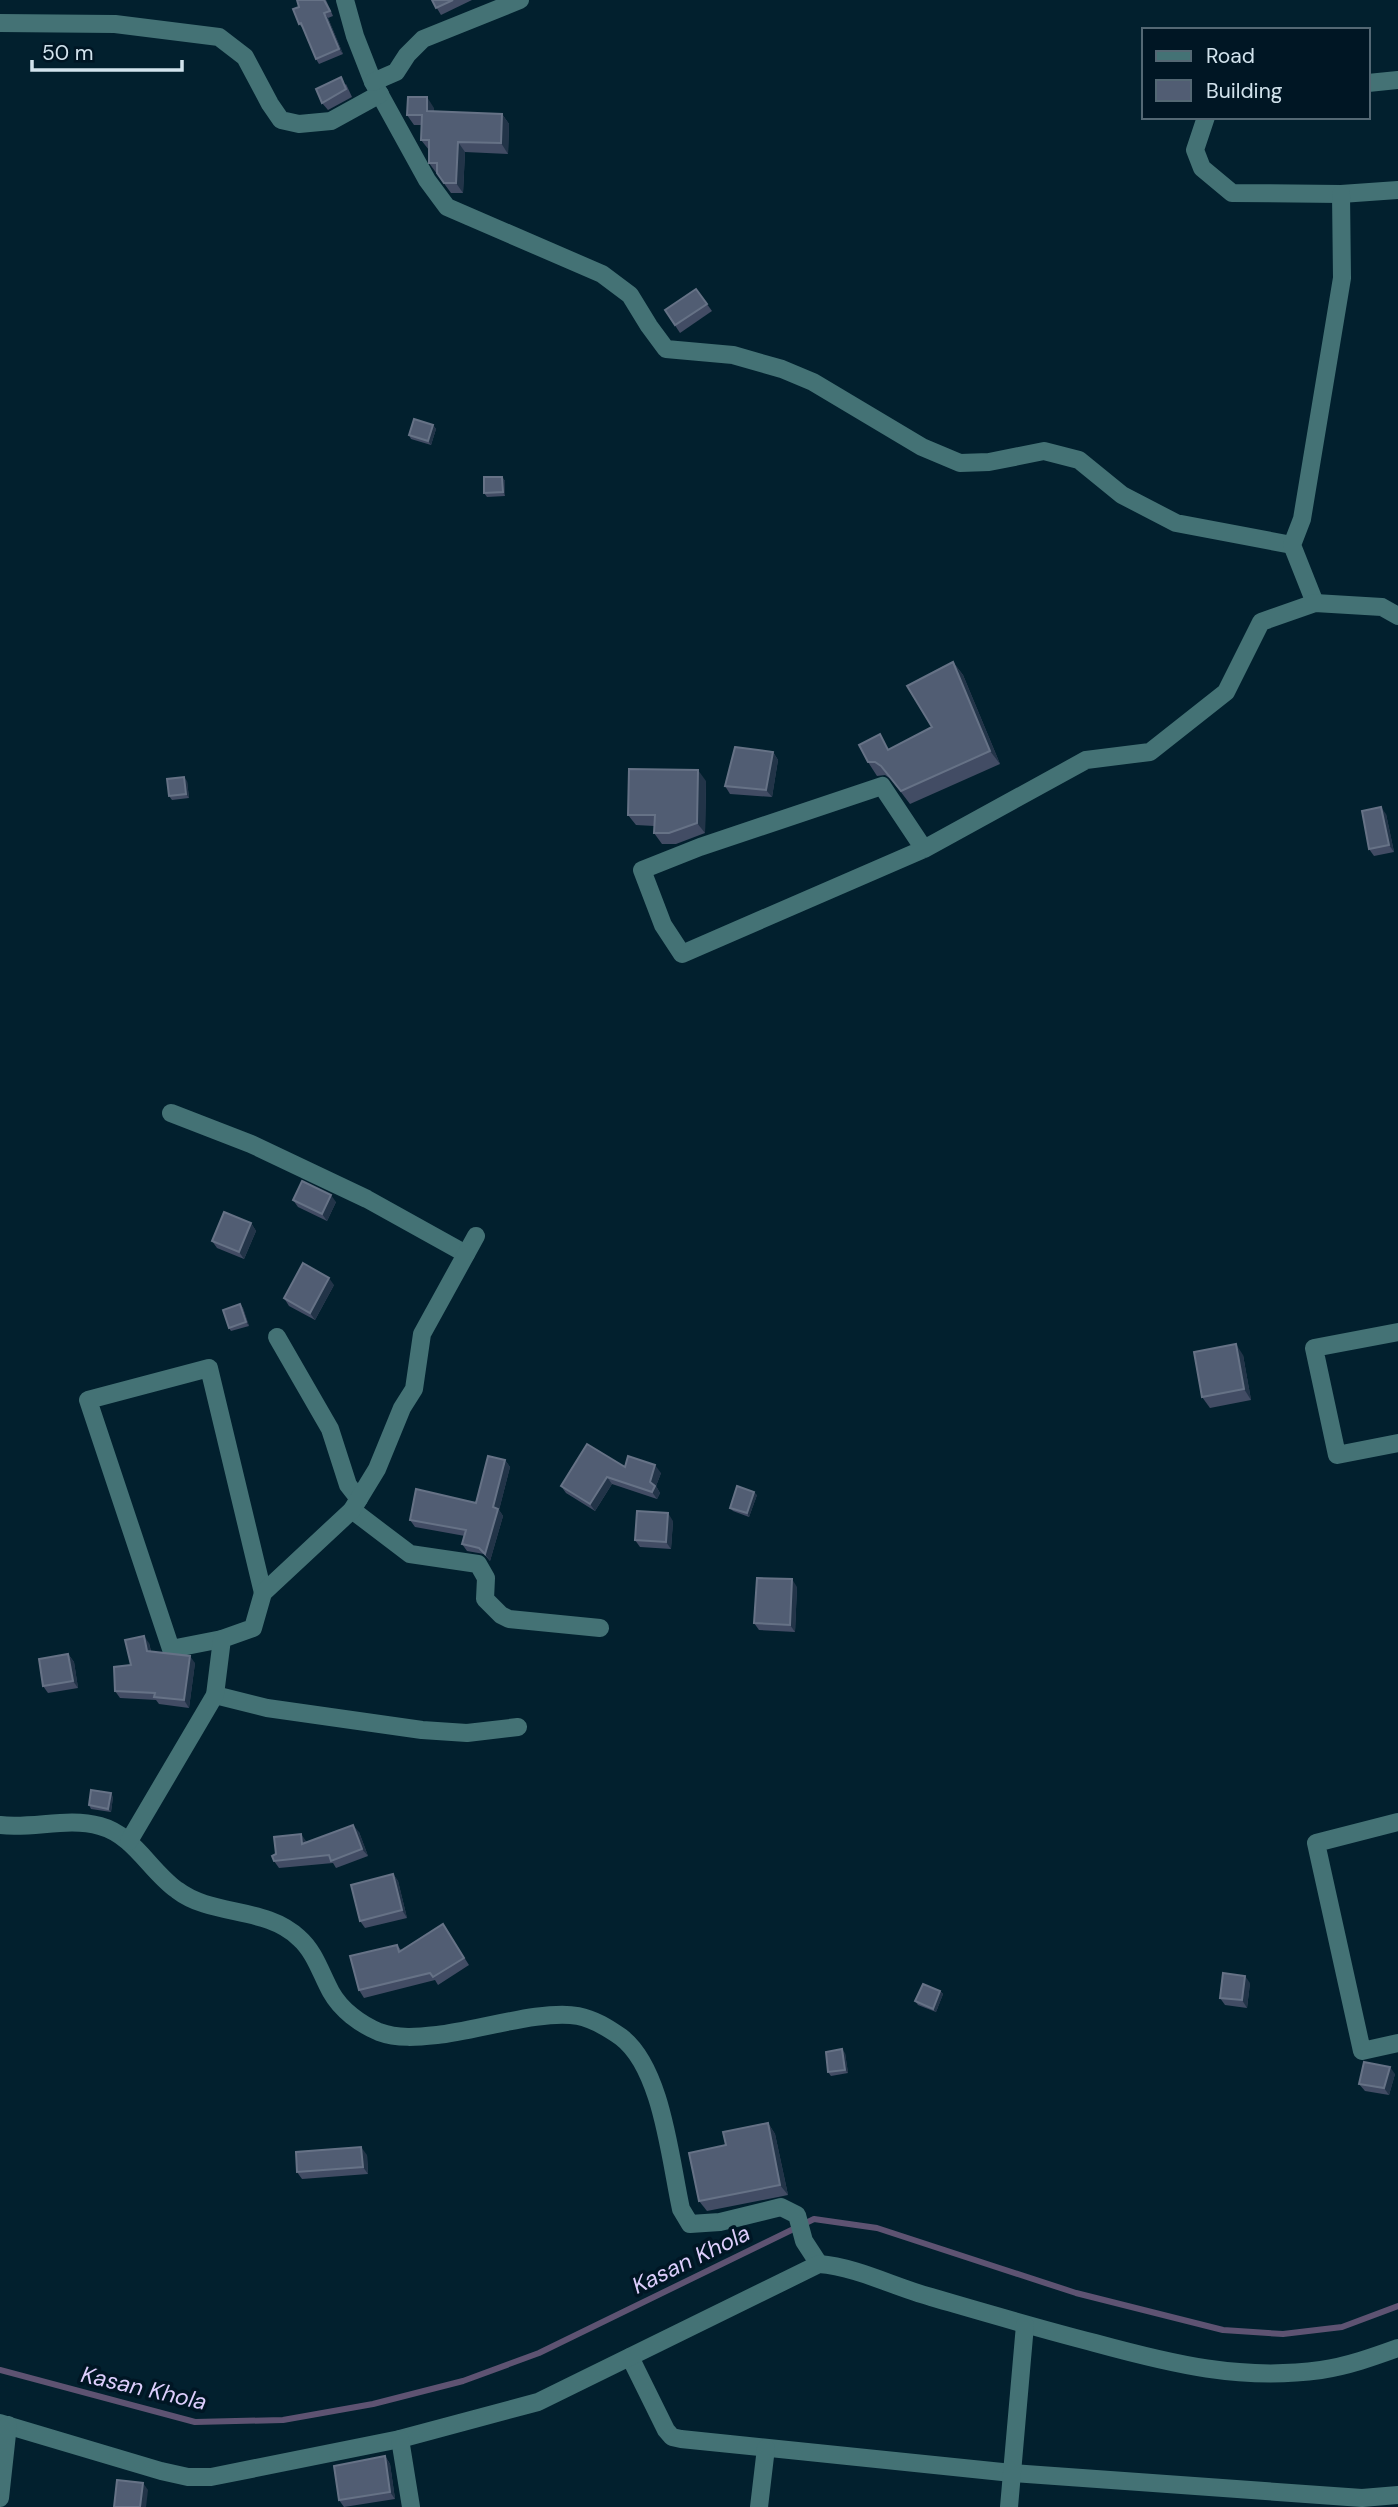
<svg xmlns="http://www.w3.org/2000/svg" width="1398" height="2507" font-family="'DM Sans',sans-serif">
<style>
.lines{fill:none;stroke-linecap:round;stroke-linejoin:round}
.stream{stroke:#5e5372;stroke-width:6}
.minor{stroke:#447275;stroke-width:18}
.wall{fill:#424c64}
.shaded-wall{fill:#223448}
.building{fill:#515d73;stroke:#667286;stroke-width:2}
.labels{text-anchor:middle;stroke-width:7;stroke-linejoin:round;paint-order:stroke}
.water-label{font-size:23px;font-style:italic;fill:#ddcefc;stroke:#001624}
</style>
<rect width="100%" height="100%" fill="#02202e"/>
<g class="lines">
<polyline class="stream" points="0,2370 195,2422 283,2420 373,2404 463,2381 539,2353 814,2219 877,2228 1076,2293 1223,2330 1283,2334 1342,2327 1398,2306"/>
<g class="minor">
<polyline points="345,0 355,36 373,82 427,180 447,207 602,274 630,295 649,326 666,349 733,355 782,369 813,382 922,447 960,463 989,462 1044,451 1079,460 1122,495 1176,523 1292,545"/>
<polyline points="0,23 115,24 219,37 245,57 270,104 281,120 299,124 331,121 380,94"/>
<polyline points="373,82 396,72 407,55 423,39 520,0"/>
<polyline points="1368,83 1398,80"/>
<polyline points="1206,117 1195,150 1202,168 1232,193 1341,194 1398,190"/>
<polyline points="1315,603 1292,545 1302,519 1342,278 1341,194"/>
<polyline points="924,849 882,786 700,847 642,870 663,925 682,954 924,849 1086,760 1150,752 1226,692 1261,622 1315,603 1382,607 1398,616"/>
<polyline points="171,1113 251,1144 367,1199 466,1254"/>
<polyline points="1398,1332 1314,1348 1337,1455 1398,1443"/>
<polyline points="277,1337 330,1429 348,1485 359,1499"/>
<polyline points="352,1510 410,1554 478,1564 486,1578 485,1599 501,1615 509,1619 600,1628"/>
<polyline points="222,1639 171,1649 88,1400 209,1368 263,1593"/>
<polyline points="215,1695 267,1708 422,1730 467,1733 518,1727"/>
<polyline points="1398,1822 1316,1843 1362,2051 1398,2043"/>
<path d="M0 1825C33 1829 68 1817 100 1826 134 1835 150 1871 177 1890 212 1917 266 1906 299 1938 315 1952 321 1974 331 1992 341 2010 360 2024 379 2032 398 2039 418 2037 437 2035 476 2031 543 2009 578 2016 594 2019 608 2028 621 2037 662 2068 670 2159 681 2209L690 2224 720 2222 781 2207 797 2215 804 2241 819 2264"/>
<polyline points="129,1841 215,1695 222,1639 253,1628 263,1593 352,1510 377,1469 402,1408 414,1389 422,1334 476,1236"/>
<polyline points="630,2357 666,2430 672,2437 681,2439 1012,2473 1362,2498 1398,2495"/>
<path d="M0 2423 161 2471 188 2477H211L400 2439 538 2402 819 2264C857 2267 894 2287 931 2297 986 2313 1040 2329 1095 2343 1172 2364 1241 2381 1321 2370 1348 2366 1373 2357 1398 2348"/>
<polyline points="400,2439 411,2507"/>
<polyline points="0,2498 8,2425"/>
<polyline points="759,2507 766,2448"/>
<polyline points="1009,2507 1025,2325"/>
</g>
</g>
<g class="wall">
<polygon points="297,0 326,0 333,16 328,18 343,54 319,64 316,59 304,29 299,24 299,7"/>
<polygon points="432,0 472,0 441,15"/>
<polygon points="346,84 352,97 328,110 322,103"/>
<polygon points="434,108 434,111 502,114 509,124 508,154 465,152 463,193 451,193 429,163 429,150 421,140 421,125 414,125 407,115"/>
<polygon points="696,289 712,311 680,333 665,310"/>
<polygon points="433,425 436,429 431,445 411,439 409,435"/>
<polygon points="502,477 505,481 505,496 487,497 484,493"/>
<polygon points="953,662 963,675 1000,764 910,804 891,779 885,775 877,776 868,762 890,749 932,727"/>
<polygon points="773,752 778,760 772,797 730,794 725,786"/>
<polygon points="187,781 189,798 172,800 169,796"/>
<polygon points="706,781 705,833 676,844 662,844 654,833 654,826 636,825 628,815"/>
<polygon points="1386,814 1394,852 1374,856 1369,849"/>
<polygon points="293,1200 336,1202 327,1221 298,1207"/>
<polygon points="251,1223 256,1231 244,1259 217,1248 212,1241"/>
<polygon points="334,1285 315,1320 289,1306 284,1298"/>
<polygon points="240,1304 243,1308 249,1326 231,1331 229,1328"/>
<polygon points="1243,1355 1251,1400 1210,1408 1202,1397"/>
<polygon points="505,1460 510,1467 499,1510 503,1516 490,1561 484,1554 467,1551 462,1544 465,1536 415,1527 410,1520 476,1503"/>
<polygon points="625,1467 661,1473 656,1486 660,1493 657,1499 612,1484 595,1511 566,1493 561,1486"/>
<polygon points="757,1495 749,1517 733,1511 730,1508"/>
<polygon points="673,1521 671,1549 640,1547 635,1540"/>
<polygon points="797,1587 795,1632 759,1630 754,1623"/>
<polygon points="149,1643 151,1651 195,1663 189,1708 159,1704 156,1700 120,1698 115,1691"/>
<polygon points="68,1654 74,1662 78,1688 48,1693 43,1686"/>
<polygon points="113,1797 111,1812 91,1809 89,1805"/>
<polygon points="359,1832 368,1856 336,1868 333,1863 279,1868 274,1861 306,1841 307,1843"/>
<polygon points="393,1874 398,1881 407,1918 365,1928 360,1921"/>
<polygon points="443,1924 469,1965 438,1985 435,1980 364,1998 359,1990 397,1945 401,1950"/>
<polygon points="1250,1983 1247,2008 1225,2005 1220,1998"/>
<polygon points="940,1991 943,1994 936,2012 918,2005 915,2001"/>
<polygon points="845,2053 848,2073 831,2076 828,2072"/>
<polygon points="1395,2074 1389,2095 1365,2091 1359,2084"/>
<polygon points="768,2123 775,2134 788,2195 707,2211 699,2201 726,2145"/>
<polygon points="367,2155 368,2174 302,2179 297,2172"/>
<polygon points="385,2456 390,2464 395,2499 344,2507 339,2500"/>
</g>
<g class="shaded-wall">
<polygon points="324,13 328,18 343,54 339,49"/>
<polygon points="427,97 434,108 434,121 427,111"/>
<polygon points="502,114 509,124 508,154 501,143"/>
<polygon points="458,142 465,152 463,193 456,183"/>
<polygon points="433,425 436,429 431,445 428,441"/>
<polygon points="502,477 505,481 505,496 503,492"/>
<polygon points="953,662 963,675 1000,764 990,751"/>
<polygon points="773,752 778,760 772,797 766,790"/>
<polygon points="698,770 706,781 705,833 697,823"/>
<polygon points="184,777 187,781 189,798 186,794"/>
<polygon points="1381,807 1386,814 1394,852 1389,845"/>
<polygon points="331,1195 336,1202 327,1221 322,1214"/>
<polygon points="251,1223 256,1231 244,1259 239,1252"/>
<polygon points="329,1278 334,1285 315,1320 310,1313"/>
<polygon points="240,1304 243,1308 249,1326 246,1322"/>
<polygon points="1236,1344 1243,1355 1251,1400 1244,1389"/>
<polygon points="505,1460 510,1467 499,1510 503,1516 490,1561 485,1554 493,1507"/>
<polygon points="655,1465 661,1473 656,1486 660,1493 657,1499 652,1492 650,1482"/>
<polygon points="607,1477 612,1484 595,1511 590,1504"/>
<polygon points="754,1492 757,1495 749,1517 747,1513"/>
<polygon points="668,1513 673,1521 671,1549 666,1542"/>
<polygon points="792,1579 797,1587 795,1632 790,1625"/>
<polygon points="144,1636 149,1643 152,1658 147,1651"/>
<polygon points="68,1654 74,1662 78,1688 73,1681"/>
<polygon points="190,1656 195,1663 189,1708 184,1700"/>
<polygon points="111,1793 113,1797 111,1812 108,1809"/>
<polygon points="353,1825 359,1832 368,1856 362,1849"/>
<polygon points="301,1834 306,1841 307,1852 302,1844"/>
<polygon points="393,1874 398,1881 407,1918 402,1910"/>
<polygon points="1245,1976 1250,1983 1247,2008 1242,2000"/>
<polygon points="940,1991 943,1994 936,2012 933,2009"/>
<polygon points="842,2049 845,2053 848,2073 845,2070"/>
<polygon points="1390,2067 1395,2074 1389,2095 1384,2088"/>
<polygon points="768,2123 775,2134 788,2195 780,2185"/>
<polygon points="361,2147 367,2155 368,2174 363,2167"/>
<polygon points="385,2456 390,2464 395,2499 390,2492"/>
<polygon points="143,2483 148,2490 146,2507 140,2507"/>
</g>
<g class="building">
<polygon points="297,0 324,0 330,11 324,13 339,49 316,59 301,23 299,24 293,9 299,7"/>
<polygon points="432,0 453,0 436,8"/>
<polygon points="341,77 346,89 322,103 316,89"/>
<polygon points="408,97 427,97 427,111 502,114 501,143 458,142 456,183 444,183 437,173 437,163 429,163 429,140 421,140 422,115 407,115"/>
<polygon points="696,289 707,304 675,325 665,310"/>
<polygon points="414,419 433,425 428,441 409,435"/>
<polygon points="484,477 502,477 503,492 484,493"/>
<polygon points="953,662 990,751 901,791 881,766 875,762 868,762 859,745 880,734 888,750 932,727 907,686"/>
<polygon points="735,747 773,752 766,790 725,786"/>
<polygon points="629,769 698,770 697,823 669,833 654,833 655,815 628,815"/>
<polygon points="184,777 186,794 169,796 167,779"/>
<polygon points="1381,807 1389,845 1369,849 1362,811"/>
<polygon points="302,1181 331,1195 322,1214 293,1200"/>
<polygon points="224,1212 251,1223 239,1252 212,1241"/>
<polygon points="303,1263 329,1278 310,1313 284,1298"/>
<polygon points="240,1304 246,1322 229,1328 223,1310"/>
<polygon points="1236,1344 1244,1389 1202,1397 1194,1352"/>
<polygon points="587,1444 625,1467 628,1456 655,1465 650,1482 655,1486 652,1492 607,1477 590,1504 561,1486"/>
<polygon points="488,1456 505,1460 493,1507 498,1509 485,1554 479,1548 462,1544 466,1530 410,1520 416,1489 476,1503"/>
<polygon points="737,1486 754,1492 747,1513 730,1508"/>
<polygon points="637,1511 668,1513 666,1542 635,1540"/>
<polygon points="757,1578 792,1579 790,1625 754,1623"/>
<polygon points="144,1636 147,1651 190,1656 184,1700 154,1697 155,1693 115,1691 114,1667 131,1665 125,1640"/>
<polygon points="68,1654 73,1681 43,1686 39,1659"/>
<polygon points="91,1790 111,1793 108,1809 89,1805"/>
<polygon points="353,1825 362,1849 331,1861 329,1855 274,1861 272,1856 276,1854 274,1837 301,1834 302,1844"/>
<polygon points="393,1874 402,1910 360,1921 351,1885"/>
<polygon points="443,1924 464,1958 433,1977 430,1973 359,1990 350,1956 397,1945 399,1952"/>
<polygon points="1223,1973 1245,1976 1242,2000 1220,1998"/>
<polygon points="923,1984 940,1991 933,2009 915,2001"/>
<polygon points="842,2049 845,2070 828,2072 826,2052"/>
<polygon points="1364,2062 1390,2067 1384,2088 1359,2084"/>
<polygon points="768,2123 780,2185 699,2201 689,2153 726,2145 723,2132"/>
<polygon points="361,2147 363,2167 297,2172 296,2152"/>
<polygon points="385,2456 390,2492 339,2500 334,2466"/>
<polygon points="117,2480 143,2483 140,2507 114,2507"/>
</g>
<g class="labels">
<g class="water-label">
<text transform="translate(691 2259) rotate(-26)" y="8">Kasan Khola</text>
<text transform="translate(144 2388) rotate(13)" y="8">Kasan Khola</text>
</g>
</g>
<rect x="1142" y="28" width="228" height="91" fill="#001624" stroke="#546874" stroke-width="2"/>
<rect x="1156" y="51" width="35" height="10" fill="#447275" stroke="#546874" stroke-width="2"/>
<text x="1206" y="63" font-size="21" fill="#d2e3ed">Road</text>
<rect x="1156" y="80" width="35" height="21" fill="#515d73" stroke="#546874" stroke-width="2"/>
<text x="1206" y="98" font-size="21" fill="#d2e3ed">Building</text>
<path d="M32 60v10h150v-10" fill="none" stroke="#d2e3ed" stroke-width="3.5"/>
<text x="42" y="60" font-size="21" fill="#d2e3ed" stroke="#001624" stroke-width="5" paint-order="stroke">50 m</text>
</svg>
